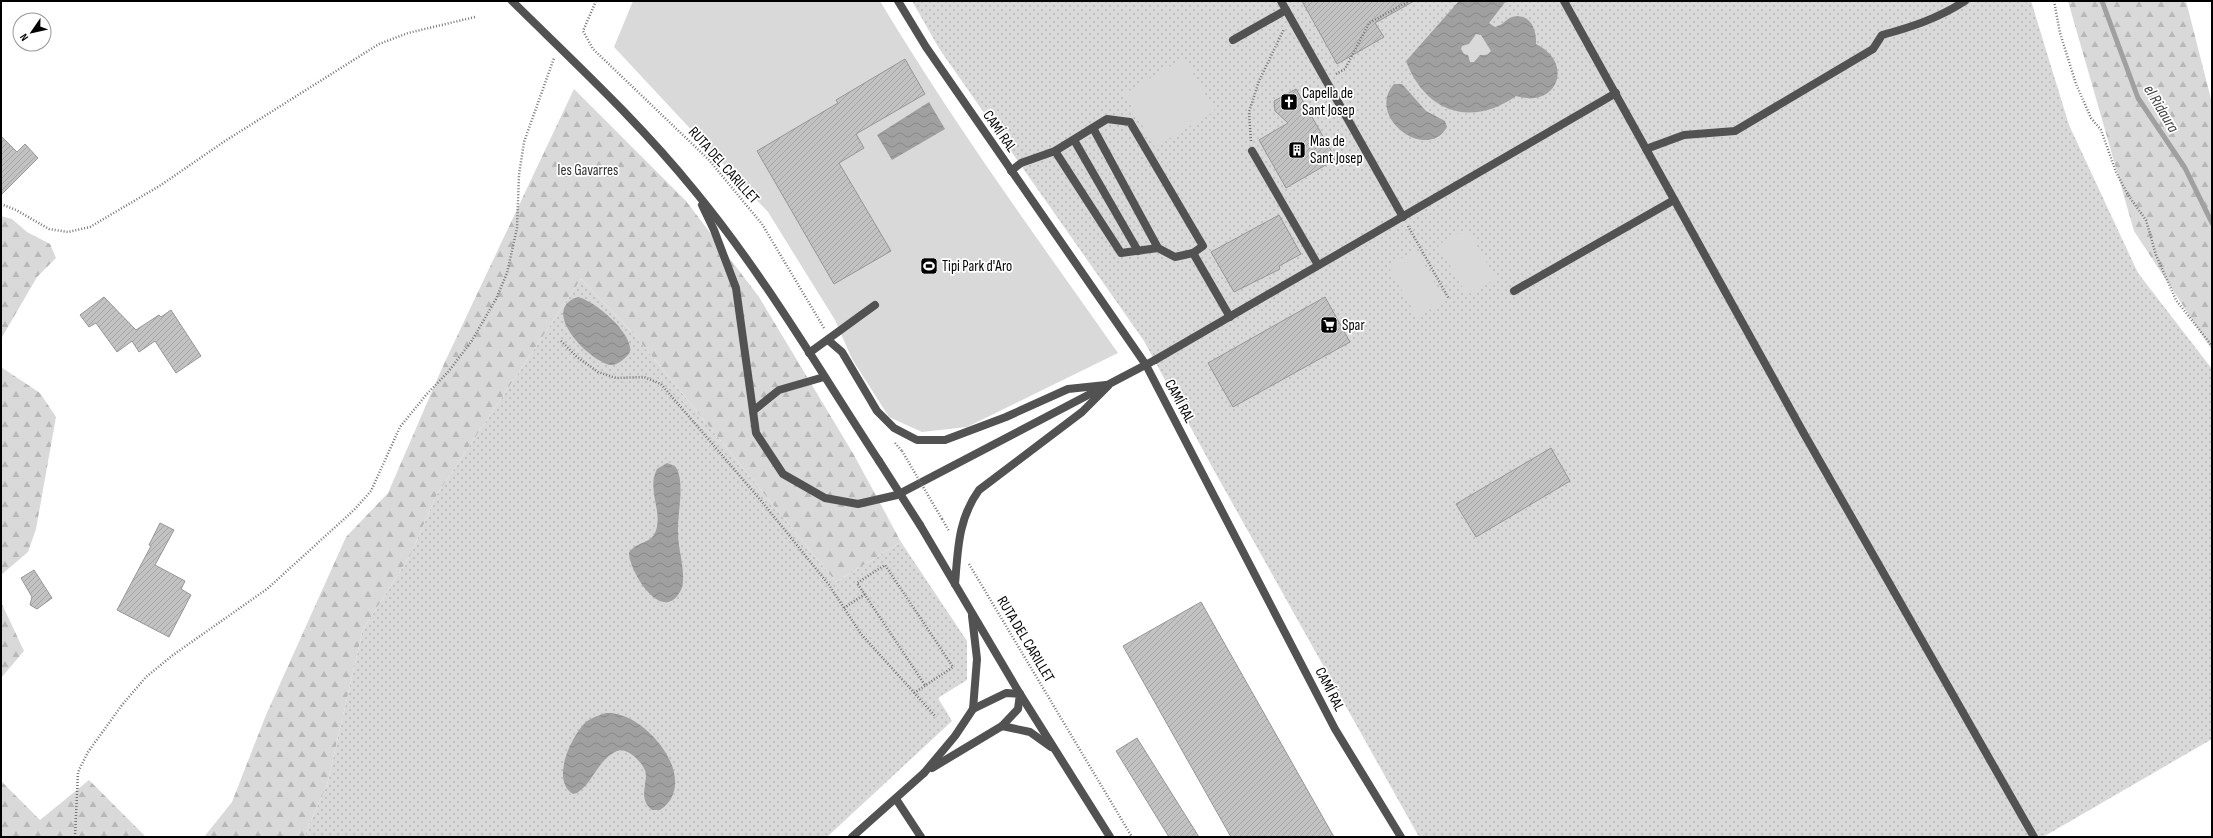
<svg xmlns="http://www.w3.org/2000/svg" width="2213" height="838" font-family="'Sofia Sans Condensed',sans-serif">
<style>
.grass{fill:url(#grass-dots)}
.forest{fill:url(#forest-firs)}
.garden{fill:#d9d9d9}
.water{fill:url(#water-waves);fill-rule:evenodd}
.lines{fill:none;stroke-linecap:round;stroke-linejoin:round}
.stream{stroke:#a0a0a0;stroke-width:5}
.building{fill:url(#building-hatch);stroke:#969696}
.path{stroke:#747474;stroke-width:2.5;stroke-dasharray:1 2;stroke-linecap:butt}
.service{stroke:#525252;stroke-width:8}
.minor{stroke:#525252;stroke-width:8}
.tertiary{stroke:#525252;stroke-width:8}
.path-bridge{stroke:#747474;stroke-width:2.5;stroke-dasharray:1 2;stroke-linecap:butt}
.tertiary-bridge{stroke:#525252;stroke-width:8}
.labels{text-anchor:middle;stroke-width:3.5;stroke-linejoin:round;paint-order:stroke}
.poi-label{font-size:15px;fill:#000;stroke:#fff;text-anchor:start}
.street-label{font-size:15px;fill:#000;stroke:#fff}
.park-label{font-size:15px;fill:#303030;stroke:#fff}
.water-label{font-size:16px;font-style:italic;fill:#414141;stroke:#fff}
</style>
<defs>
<pattern id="grass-dots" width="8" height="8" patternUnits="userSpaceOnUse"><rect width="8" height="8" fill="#d9d9d9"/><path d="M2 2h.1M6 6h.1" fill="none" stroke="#b8b8b8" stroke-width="1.8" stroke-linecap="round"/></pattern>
<pattern id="forest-firs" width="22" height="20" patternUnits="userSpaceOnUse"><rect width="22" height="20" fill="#d9d9d9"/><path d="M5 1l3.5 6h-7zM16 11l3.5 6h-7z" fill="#b8b8b8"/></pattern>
<pattern id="water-waves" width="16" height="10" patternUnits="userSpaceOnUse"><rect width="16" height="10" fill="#a0a0a0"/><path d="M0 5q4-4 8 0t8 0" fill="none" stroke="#888"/></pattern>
<pattern id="building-hatch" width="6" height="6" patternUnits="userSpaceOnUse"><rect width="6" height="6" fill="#c2c2c2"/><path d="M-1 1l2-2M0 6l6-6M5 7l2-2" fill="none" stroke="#a5a5a5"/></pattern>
</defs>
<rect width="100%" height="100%" fill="#fff"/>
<g class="grass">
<polygon points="912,1 2031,1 2069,125 2138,273 2212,369 2212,739 2043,837 1419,837 1211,465 1144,341 940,50"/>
<polygon points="581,279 633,333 836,582 901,542 967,641 967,680 938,698 952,721 827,837 305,837 307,829 327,785 363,629 410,556 436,496"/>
</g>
<g class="forest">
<polygon points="2068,1 2186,1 2212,103 2212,350 2134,231"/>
<polygon points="574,89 686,201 759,297 854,455 901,542 836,582 633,333 581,279 436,496 410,556 363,629 327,785 307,829 305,837 204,837 232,802 266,715 346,537 388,493 443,366"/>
<polygon points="1,216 12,219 27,232 50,244 56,258 37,277 1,339"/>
<polygon points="1,367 40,393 56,417 36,529 28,552 1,575"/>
<polygon points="1,602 24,651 1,678"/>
<polygon points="89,780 146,837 1,837 1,781 40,820"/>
</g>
<g class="garden">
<path d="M633 1H880C953 123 1037 238 1118 353L967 427 922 432 889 417 852 359 835 320 768 212 614 47Z"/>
<polygon points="1476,34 1481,35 1491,51 1474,62 1470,62 1461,49 1462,46 1469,44"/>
<polygon points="1184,58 1215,111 1155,147 1124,94"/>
<polygon points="1467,228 1496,279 1467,295 1438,245"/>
<polygon points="1416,250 1445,301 1417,317 1388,266"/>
</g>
<g class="water">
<path d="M1459 1H1506L1489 23 1495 27C1502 26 1506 19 1512 17 1530 12 1537 30 1536 44 1575 63 1557 109 1516 96 1471 128 1425 112 1406 61ZM1476 34 1481 35 1491 51 1487 55H1480L1474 62H1470L1468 55 1464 54 1461 49 1462 46 1469 44Z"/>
<path d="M1394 84H1402L1426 111 1445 121 1447 127C1427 163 1365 117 1394 84Z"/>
<polygon points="929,102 945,129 892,160 877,135"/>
<path d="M578 297C595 301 633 333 630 352 627 357 619 364 613 365 595 367 536 310 578 297Z"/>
<path d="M667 463 675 466C686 481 677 514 678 532 678 549 684 565 683 581 683 586 681 591 678 595 659 621 629 570 629 553 635 542 650 544 655 533 664 512 646 490 657 469Z"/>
<path d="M606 713C645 710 703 781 660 810H652C640 800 645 790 646 776 647 767 629 746 617 751 598 759 593 783 577 793L573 794C550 780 572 735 586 722 591 718 599 715 606 713Z"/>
</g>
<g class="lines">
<polyline class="stream" points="2102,1 2138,98 2185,168 2212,223"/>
</g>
<g class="building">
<polygon points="1302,1 1414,1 1375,23 1384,37 1337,64"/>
<polygon points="905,59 925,94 856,134 864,148 839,163 891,251 834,284 757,151 838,103 836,100"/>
<polygon points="1296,89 1336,159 1286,188 1259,140 1288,123 1275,111 1274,101"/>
<polygon points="1,136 17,152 25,144 38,158 1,195"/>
<polygon points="1279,215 1301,254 1279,266 1280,269 1234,292 1211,252"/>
<polygon points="104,297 136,330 159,315 161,317 171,310 201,356 176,373 155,341 139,352 132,341 117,352 96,323 89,327 80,315"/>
<polygon points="1325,297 1350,342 1233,407 1208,363"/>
<polygon points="1551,448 1570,481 1476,537 1456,504"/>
<polygon points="160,523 174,530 155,565 185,581 181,589 191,595 169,637 117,610 151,546 149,545"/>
<polygon points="34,570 52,598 37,609 30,605 32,597 21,578"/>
<polygon points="1201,602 1334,837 1231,837 1123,646"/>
<polygon points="1137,738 1199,837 1169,837 1116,751"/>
</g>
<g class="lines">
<g class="path">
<polyline points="596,1 583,31 593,49 709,160 762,224 824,328"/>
<polyline points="2054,1 2060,33 2076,84 2091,118 2101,130 2116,172 2128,195 2146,220 2156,255 2176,300 2212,346"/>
<polyline points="1336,74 1345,69 1369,23 1409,1"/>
<polyline points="1251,141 1249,112 1259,81 1284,29"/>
<polyline points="1,204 16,210 49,229 68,232 90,227 161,185 225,141 379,44 408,33 475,17"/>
<polyline points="1408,226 1449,299"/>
<polyline points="561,341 577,357 598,372 616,378 644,377 661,384 763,503 829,585 861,634 936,717"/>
<polyline points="895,443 902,451"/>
<polyline points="942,519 949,531"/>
<polyline points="969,564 1132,837"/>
<polyline points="844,608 865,594"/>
<polyline points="914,693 953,667 885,565 857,583 925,685"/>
<polyline points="75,837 78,772 88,752 122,705 146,677 173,655 267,589 354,510 371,491 400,427 426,395 448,372 471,342 496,299 507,273 517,228 519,175 524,142 554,58"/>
</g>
<g class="service">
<polyline points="1281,1 1403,217"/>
<polyline points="1564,1 1803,432 2034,837"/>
<polyline points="1233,40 1286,10"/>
<polyline points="1093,128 1158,248"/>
<polyline points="1074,140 1138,251"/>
<path d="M1646 149 1684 135 1735 131 1873 49 1882 35C1912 27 1939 18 1965 1"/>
<polyline points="1055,151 1121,253 1158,248 1175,257 1193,253"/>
<polyline points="1252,151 1318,265"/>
<polyline points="1011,171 1021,163 1055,151 1107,119 1130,122 1203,246 1193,253 1230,317"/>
<polyline points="1514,291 1674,200"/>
<polyline points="828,340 842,352 877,411 894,428 917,440 945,440 1006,417 1068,389 1106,385"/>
<polyline points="809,353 875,305"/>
<polyline points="1155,360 1616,93"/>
<path d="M955 584C958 549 958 519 979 490L1082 412 1108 386"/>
</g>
<g class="minor">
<polyline points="898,1 926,47 1146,365 1335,729 1401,837"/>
<polyline points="753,411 756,433 783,474 825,498 858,504 897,495 1155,360"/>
<polyline points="896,799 921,837"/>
<polyline points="852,837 924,773"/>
</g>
<g class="tertiary">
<path d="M512 1C574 62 639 122 694 190 762 272 820 371 879 461"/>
<polyline points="702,205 714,230 736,288 753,411 779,390 824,377"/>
<polyline points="920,525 1020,694 1110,837"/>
<polyline points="973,709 1006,693 1020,694 1018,709 1002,726"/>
<polyline points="932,768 1002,726 1030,732 1051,747"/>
<polyline points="924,773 955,736 973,709 977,659 972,616"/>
</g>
<polyline class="path-bridge" points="902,451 942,519"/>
<polyline class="tertiary-bridge" points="879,461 920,525"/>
</g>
<defs>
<symbol id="church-square" viewBox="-11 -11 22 22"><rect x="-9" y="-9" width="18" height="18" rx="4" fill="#000" stroke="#fff"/><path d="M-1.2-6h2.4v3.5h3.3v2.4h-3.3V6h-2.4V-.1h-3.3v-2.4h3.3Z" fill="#fff"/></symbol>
<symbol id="building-square" viewBox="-11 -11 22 22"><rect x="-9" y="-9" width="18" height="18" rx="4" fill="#000" stroke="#fff"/><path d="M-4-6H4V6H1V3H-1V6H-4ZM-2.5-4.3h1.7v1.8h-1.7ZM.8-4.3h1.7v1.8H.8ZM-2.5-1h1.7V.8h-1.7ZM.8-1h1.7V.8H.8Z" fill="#fff"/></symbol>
<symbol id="stadium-square" viewBox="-11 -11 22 22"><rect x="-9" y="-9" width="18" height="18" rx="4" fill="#000" stroke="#fff"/><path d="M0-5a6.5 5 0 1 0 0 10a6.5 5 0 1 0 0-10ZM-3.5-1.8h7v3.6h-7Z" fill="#fff"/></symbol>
<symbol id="supermarket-square" viewBox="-11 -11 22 22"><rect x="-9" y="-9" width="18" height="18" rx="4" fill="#000" stroke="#fff"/><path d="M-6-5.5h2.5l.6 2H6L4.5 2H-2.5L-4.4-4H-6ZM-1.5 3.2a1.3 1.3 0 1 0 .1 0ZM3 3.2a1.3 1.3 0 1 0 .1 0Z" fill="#fff"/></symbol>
</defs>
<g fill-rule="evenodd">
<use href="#church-square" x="1279" y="92" width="20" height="20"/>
<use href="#building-square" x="1287" y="140" width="20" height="20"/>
<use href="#stadium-square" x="919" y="256" width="20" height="20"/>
<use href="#supermarket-square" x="1319" y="315" width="20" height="20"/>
</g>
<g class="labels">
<g class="poi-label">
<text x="1302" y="98">Capella de<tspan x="1302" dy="17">Sant Josep</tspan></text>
<text x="1310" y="146">Mas de<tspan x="1310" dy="17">Sant Josep</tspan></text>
<text x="942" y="271">Tipi Park d'Aro</text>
<text x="1342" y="330">Spar</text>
</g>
<g class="street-label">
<text transform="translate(1000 131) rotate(55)" y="5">CAMÍ RAL</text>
<text transform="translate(724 165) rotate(48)" y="5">RUTA DEL CARILLET</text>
<text transform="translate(1180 401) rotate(62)" y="5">CAMÍ RAL</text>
<text transform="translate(1026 639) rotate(59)" y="5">RUTA DEL CARILLET</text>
<text transform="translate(1330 689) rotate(63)" y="5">CAMÍ RAL</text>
</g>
<g class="park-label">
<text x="588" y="175">les Gavarres</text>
</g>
<g class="water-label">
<text transform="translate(2162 108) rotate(59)" y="6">el Ridaura</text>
</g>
</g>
<rect width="2213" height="838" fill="none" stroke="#000000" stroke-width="4"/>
<g transform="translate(32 32) rotate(236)"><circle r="19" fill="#ffffff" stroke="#999999"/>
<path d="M0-3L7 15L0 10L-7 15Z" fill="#000000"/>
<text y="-6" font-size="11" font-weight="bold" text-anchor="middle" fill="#000000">N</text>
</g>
</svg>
